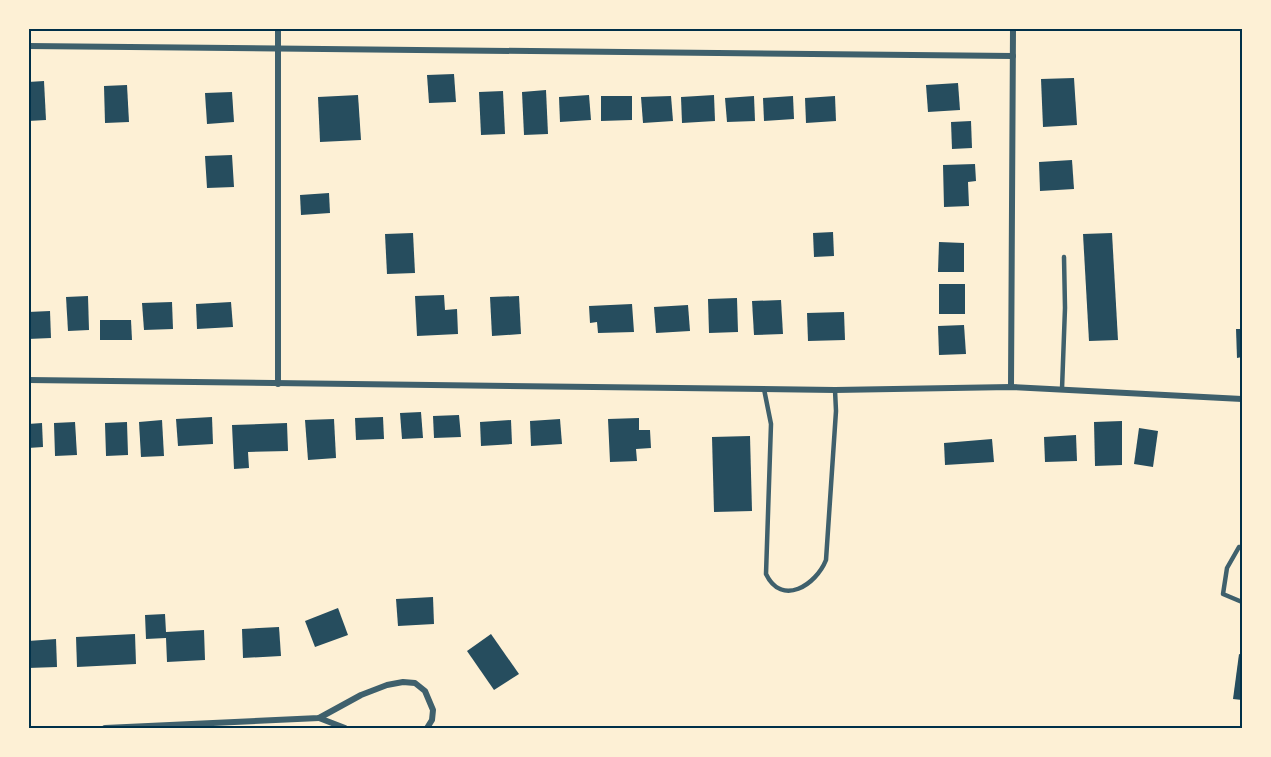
<svg xmlns="http://www.w3.org/2000/svg" width="1271" height="757" font-family="Quicksand,sans-serif">
<style>
.building{fill:#264d5e}
.lines{fill:none;stroke-linecap:round;stroke-linejoin:round}
.service{stroke:#3f606c;stroke-width:4.5}
.minor{stroke:#3f606c;stroke-width:6}
.neatline{fill:none;stroke:#003049;stroke-width:2}
</style>
<rect width="100%" height="100%" fill="#fdf0d5"/>
<g class="building">
<polygon points="454,74 456,102 429,103 427,75"/>
<polygon points="1074,78 1077,125 1043,127 1041,79"/>
<polygon points="44,81 46,120 28,121 28,82"/>
<polygon points="958,83 960,110 928,112 926,85"/>
<polygon points="127,85 129,122 105,123 104,86"/>
<polygon points="546,90 548,134 524,135 522,92"/>
<polygon points="503,91 505,134 481,135 479,92"/>
<polygon points="232,92 234,122 207,124 205,93"/>
<polygon points="358,95 361,140 320,142 318,97"/>
<polygon points="589,95 591,120 560,122 559,97"/>
<polygon points="714,95 715,121 682,123 681,97"/>
<polygon points="601,96 632,96 632,120 601,121"/>
<polygon points="671,96 673,121 643,123 641,97"/>
<polygon points="754,96 755,121 727,122 725,98"/>
<polygon points="793,96 794,119 764,121 763,98"/>
<polygon points="835,96 836,121 806,123 805,98"/>
<polygon points="971,121 972,148 952,149 951,122"/>
<polygon points="232,155 234,187 207,188 205,156"/>
<polygon points="1072,160 1074,189 1040,191 1039,162"/>
<polygon points="975,164 976,181 968,182 969,206 944,207 943,165"/>
<polygon points="329,193 330,213 301,215 300,195"/>
<polygon points="833,232 834,256 814,257 813,233"/>
<polygon points="413,233 415,273 387,274 385,234"/>
<polygon points="1112,233 1118,340 1089,341 1083,234"/>
<polygon points="939,242 964,243 964,272 938,272"/>
<rect x="939" y="284" width="26" height="30"/>
<polygon points="444,295 445,310 457,309 458,334 417,336 415,296"/>
<polygon points="88,296 89,330 68,331 66,297"/>
<polygon points="519,296 521,334 492,336 490,297"/>
<polygon points="737,298 738,332 709,333 708,299"/>
<polygon points="781,300 783,334 754,335 752,301"/>
<polygon points="172,302 173,329 144,330 142,303"/>
<polygon points="231,302 233,327 197,329 196,304"/>
<polygon points="632,304 634,332 598,333 597,322 590,323 589,306"/>
<polygon points="688,305 690,331 656,333 654,307"/>
<polygon points="50,311 51,338 28,339 28,312"/>
<polygon points="844,312 845,340 808,341 807,313"/>
<polygon points="100,320 131,320 132,340 100,340"/>
<polygon points="964,325 966,354 939,355 938,326"/>
<polygon points="1236,329 1242,329 1242,357 1237,358"/>
<polygon points="421,412 423,438 402,439 400,413"/>
<polygon points="459,415 461,437 434,438 433,416"/>
<polygon points="212,417 213,444 178,446 176,419"/>
<polygon points="383,417 384,439 356,440 355,418"/>
<polygon points="639,418 639,430 650,430 651,448 636,449 637,461 610,462 608,419"/>
<polygon points="334,419 336,458 308,460 305,420"/>
<polygon points="560,419 562,444 531,446 530,421"/>
<polygon points="162,420 164,456 141,457 139,422"/>
<polygon points="511,420 512,444 481,446 480,422"/>
<polygon points="1122,421 1122,465 1095,466 1094,422"/>
<polygon points="75,422 77,455 55,456 54,423"/>
<polygon points="127,422 128,455 106,456 105,423"/>
<polygon points="42,423 43,447 28,448 28,424"/>
<polygon points="287,423 288,451 248,452 249,468 234,469 232,425"/>
<polygon points="1139,428 1158,431 1153,467 1134,464"/>
<polygon points="1076,435 1077,461 1045,462 1044,437"/>
<polygon points="750,436 752,511 714,512 712,437"/>
<polygon points="992,439 994,462 945,465 944,443"/>
<polygon points="433,597 434,624 398,626 396,599"/>
<polygon points="338,608 348,635 315,647 305,621"/>
<polygon points="165,614 166,632 204,630 205,660 167,662 166,638 146,639 145,615"/>
<polygon points="279,627 281,656 243,658 242,629"/>
<polygon points="135,634 136,664 77,667 76,637"/>
<polygon points="491,634 519,674 494,690 467,651"/>
<polygon points="56,639 57,667 28,668 28,641"/>
<polygon points="1239,654 1242,655 1242,700 1233,699"/>
</g>
<g class="lines">
<g class="service">
<path d="M764 389 771 424 766 574C782 607 816 585 826 560L836 411 835 390"/>
<polyline points="1062,389 1065,308 1064,257"/>
<polyline points="1242,548 1239,547 1227,568 1223,594 1242,602"/>
</g>
<g class="minor">
<polyline points="278,28 278,384"/>
<polyline points="28,46 1013,56"/>
<polyline points="28,380 835,390 1011,387 1242,399"/>
<polyline points="1011,387 1013,28"/>
<polyline points="319,718 345,728"/>
<polyline points="105,728 319,718 361,695 387,685 403,682 415,683 425,691 433,710 432,720 427,728"/>
</g>
</g>
<rect width="1271" height="757" fill="none" stroke="#fdf0d5" stroke-width="60"/>
<rect x="30" y="30" width="1211" height="697" class="neatline"/>
</svg>
